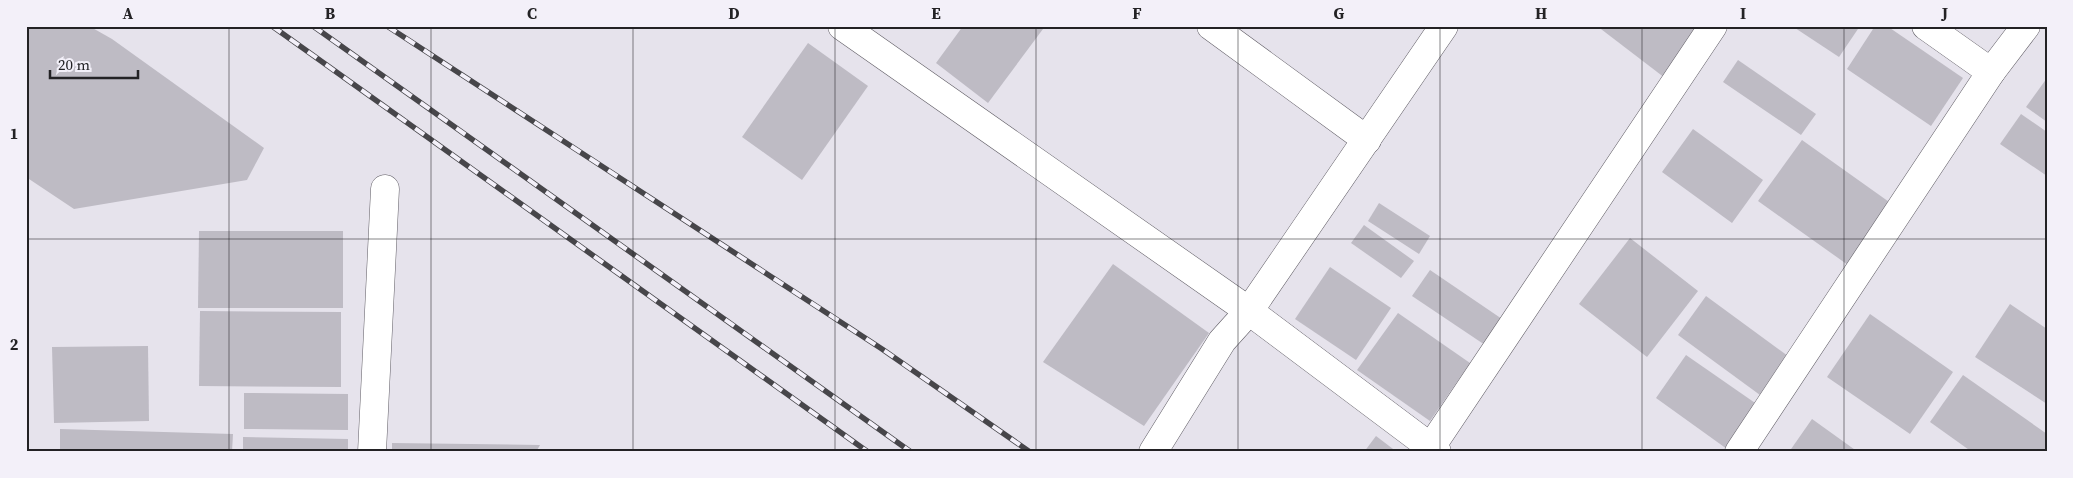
<svg xmlns="http://www.w3.org/2000/svg" width="2073" height="478" font-family="'Source Serif 4',serif">
<style>
.building{fill:#bebbc4}
.lines{fill:none;stroke-linecap:round;stroke-linejoin:round}
.minor-casing{stroke:#605d65;stroke-width:29}
.minor{stroke:#fff;stroke-width:28}
.rail-casing{stroke:#47464a;stroke-width:5.5}
.rail{stroke:#f3f0f9;stroke-width:4;stroke-dasharray:11;stroke-linecap:butt}
.grid{fill:none;stroke:#232225;stroke-width:1;stroke-opacity:0.55}
.neatline{fill:none;stroke:#232225;stroke-width:2}
.grid-label{font-size:16px;text-anchor:middle;font-weight:bold;fill:#232225}
</style>
<rect width="100%" height="100%" fill="#e6e3ec"/>
<g class="building">
<polygon points="26,26 89,26 112,39 264,148 247,180 74,209 26,177"/>
<polygon points="963,26 1040,26 1043,29 988,103 936,63"/>
<polygon points="1597,26 1697,26 1665,78"/>
<polygon points="1792,26 1860,26 1839,57"/>
<polygon points="1875,26 1887,26 1963,78 1931,126 1847,69"/>
<polygon points="808,43 868,86 802,180 742,137"/>
<polygon points="1738,60 1816,114 1801,135 1723,82"/>
<polygon points="2047,78 2047,122 2026,107"/>
<polygon points="2021,114 2047,132 2047,176 2000,144"/>
<polygon points="1693,129 1763,180 1732,223 1662,172"/>
<polygon points="1802,140 1899,209 1855,270 1758,201"/>
<polygon points="1379,203 1430,236 1419,254 1368,221"/>
<polygon points="1364,225 1414,261 1401,278 1351,243"/>
<polygon points="199,231 343,231 343,308 198,308"/>
<polygon points="1630,238 1698,291 1647,357 1579,304"/>
<polygon points="1113,264 1209,333 1144,426 1043,362"/>
<polygon points="1330,267 1391,308 1356,360 1295,319"/>
<polygon points="1430,270 1505,321 1488,347 1412,296"/>
<polygon points="1706,296 1788,356 1760,395 1678,335"/>
<polygon points="2010,304 2047,329 2047,404 1975,357"/>
<polygon points="200,311 341,312 341,387 199,386"/>
<polygon points="1398,313 1470,363 1430,421 1357,370"/>
<polygon points="1870,314 1953,372 1910,434 1827,377"/>
<polygon points="148,346 149,421 54,423 52,347"/>
<polygon points="1686,355 1758,405 1727,449 1656,398"/>
<polygon points="1963,375 2047,434 2047,452 1972,452 1930,422"/>
<polygon points="244,393 348,394 348,430 244,429"/>
<polygon points="1812,419 1858,452 1789,452"/>
<polygon points="60,429 233,434 232,452 60,452"/>
<polygon points="1376,436 1397,452 1364,452"/>
<polygon points="243,437 348,439 348,452 243,452"/>
<polygon points="392,443 540,445 536,452 392,452"/>
</g>
<g class="lines">
<defs>
<g id="minor">
<polyline points="842,26 1249,311 1437,452"/>
<polyline points="1211,26 1367,140"/>
<polyline points="1926,26 1991,72"/>
<polyline points="1431,447 1713,26"/>
<polyline points="372,452 385,189"/>
<polyline points="1153,452 1222,341 1249,311 1444,26"/>
<polyline points="1739,452 1991,72 2026,26"/>
</g>
</defs>
<use href="#minor" class="minor-casing"/>
<use href="#minor" class="minor"/>
<defs>
<g id="rail">
<polyline points="272,26 868,452"/>
<polyline points="313,26 911,452"/>
<polyline points="387,26 882,349 1030,452"/>
</g>
</defs>
<use href="#rail" class="rail-casing"/>
<use href="#rail" class="rail"/>
</g>
<path class="grid" d="M229 26V452M431 26V452M633 26V452M835 26V452M1036 26V452M1238 26V452M1440 26V452M1642 26V452M1844 26V452M26 239H2047"/>
<rect width="2073" height="478" fill="none" stroke="#f3f0f9" stroke-width="55"/>
<path d="M50 70v8h88v-8" fill="none" stroke="#232225" stroke-width="2.5"/>
<text x="58" y="70" font-size="15" fill="#232225" stroke="#f3f0f9" stroke-width="4" paint-order="stroke">20 m</text>
<rect x="28" y="28" width="2018" height="422" class="neatline"/>
<g class="grid-label">
<text x="128" y="19">A</text>
<text x="330" y="19">B</text>
<text x="532" y="19">C</text>
<text x="734" y="19">D</text>
<text x="936" y="19">E</text>
<text x="1137" y="19">F</text>
<text x="1339" y="19">G</text>
<text x="1541" y="19">H</text>
<text x="1743" y="19">I</text>
<text x="1945" y="19">J</text>
<text x="14" y="139">1</text>
<text x="14" y="350">2</text>
</g>
</svg>
